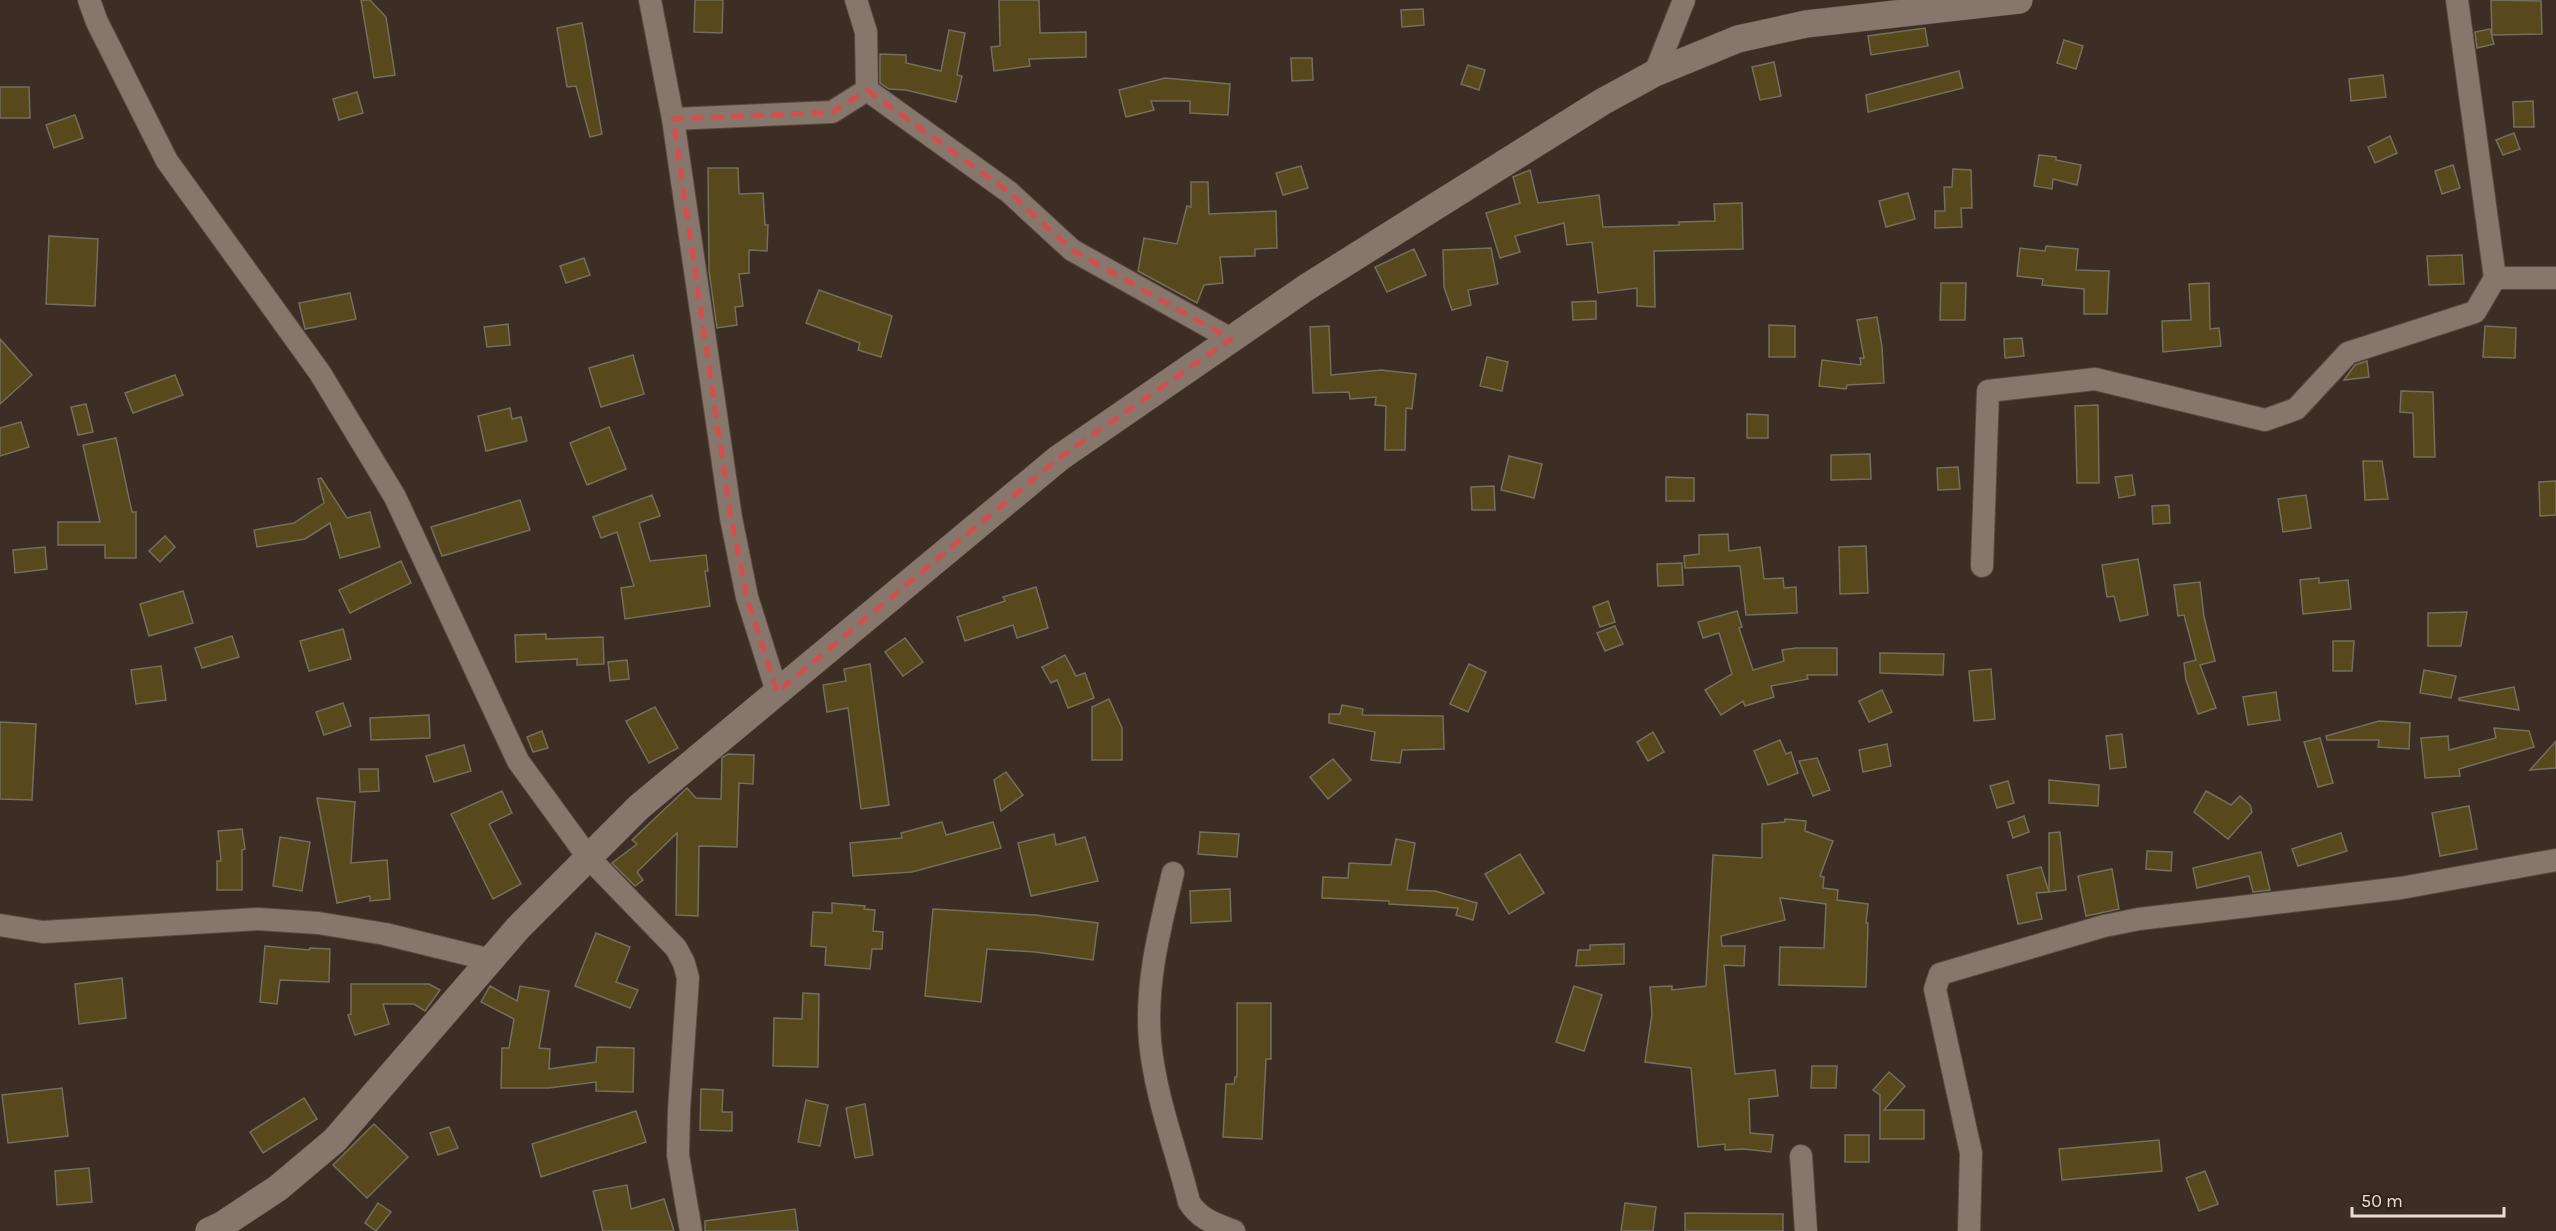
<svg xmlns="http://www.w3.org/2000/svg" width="2556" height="1231" font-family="Karla,sans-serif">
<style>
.building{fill:#58491d;stroke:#746e5d;stroke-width:1.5}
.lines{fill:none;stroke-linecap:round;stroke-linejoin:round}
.minor-casing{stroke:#564a42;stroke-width:24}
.tertiary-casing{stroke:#564a42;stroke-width:28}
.minor{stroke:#86766b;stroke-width:22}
.tertiary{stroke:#86766b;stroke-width:27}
.marked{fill:none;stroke:#d94c4b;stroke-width:4.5;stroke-dasharray:12 8;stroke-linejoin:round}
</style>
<rect width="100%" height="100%" fill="#3c2e24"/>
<g class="building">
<polygon points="361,0 370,0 386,17 395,75 374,78"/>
<polygon points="695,0 723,0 722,33 694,32"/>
<polygon points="999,0 1039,0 1040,33 1086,32 1086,57 1029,59 1030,66 994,71 991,47 1000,46"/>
<polygon points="2491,0 2541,1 2542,34 2492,35"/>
<polygon points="1423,9 1424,25 1402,27 1401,10"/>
<polygon points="582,23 602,134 590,137 576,86 567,87 557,28"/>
<polygon points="1925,28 1928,46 1871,55 1868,36"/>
<polygon points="2490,29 2494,44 2477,48 2475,32"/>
<polygon points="949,30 965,33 957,75 962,76 956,102 906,90 889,89 880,83 880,54 906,55 906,63 941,71"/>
<polygon points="2064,40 2083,46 2076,69 2057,63"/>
<polygon points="1291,58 1312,58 1313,80 1292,81"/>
<polygon points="1774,62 1781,96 1760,100 1752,67"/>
<polygon points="1468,65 1485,70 1479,90 1461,84"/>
<polygon points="1959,71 1963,88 1868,112 1866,95"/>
<polygon points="2383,75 2386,97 2351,101 2349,79"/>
<polygon points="1165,78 1230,84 1228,115 1190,113 1190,101 1151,101 1154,110 1126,117 1119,90"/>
<polygon points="0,87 29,87 30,118 0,118"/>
<polygon points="357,92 363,113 339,120 333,99"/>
<polygon points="2533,101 2534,127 2514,127 2513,102"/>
<polygon points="75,115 83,138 54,148 46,125"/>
<polygon points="2514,133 2520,149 2503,155 2496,140"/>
<polygon points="2390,136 2397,153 2375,163 2368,147"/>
<polygon points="2039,155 2056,157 2056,160 2081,165 2077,185 2053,179 2052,189 2034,186"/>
<polygon points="2453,165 2460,188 2442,194 2435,171"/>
<polygon points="1301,166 1308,188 1283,195 1276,173"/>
<polygon points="708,168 738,168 739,194 763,193 765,225 768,225 767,251 749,250 749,273 739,274 743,306 735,307 737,325 717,328 709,271"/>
<polygon points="1953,169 1971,170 1972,208 1961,208 1962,227 1935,228 1935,211 1945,211 1944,187 1952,187"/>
<polygon points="1530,170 1538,203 1599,195 1603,227 1679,225 1679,222 1715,221 1714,204 1742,203 1743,249 1654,251 1655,307 1637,306 1637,288 1598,293 1592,242 1567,245 1564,223 1515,236 1520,252 1500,258 1486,213 1520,203 1513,177"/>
<polygon points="1191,182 1208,182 1209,214 1276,211 1277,248 1255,249 1255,256 1220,257 1223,283 1204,285 1197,303 1138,271 1144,238 1177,244 1187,206 1191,207"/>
<polygon points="1908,193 1915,219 1886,227 1879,201"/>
<polygon points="49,236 98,239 95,306 46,304"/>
<polygon points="2046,246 2078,249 2076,270 2109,271 2107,314 2084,314 2084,289 2042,285 2043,279 2017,276 2020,248 2045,251"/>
<polygon points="1491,248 1498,284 1468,290 1471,305 1452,310 1444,287 1443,250"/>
<polygon points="1414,249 1426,275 1387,292 1375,267"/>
<polygon points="2462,255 2464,284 2429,285 2427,256"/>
<polygon points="584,258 590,275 566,283 560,266"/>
<polygon points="1941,283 1966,283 1965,320 1940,320"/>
<polygon points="2209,283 2210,329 2219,328 2221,346 2163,352 2162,321 2191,320 2189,284"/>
<polygon points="819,290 892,316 881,357 858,350 860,343 806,323"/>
<polygon points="350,293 356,319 305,329 299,303"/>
<polygon points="1596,301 1596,319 1573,320 1572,302"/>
<polygon points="1877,317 1882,347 1884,383 1847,385 1846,389 1819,386 1822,360 1861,365 1860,358 1864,358 1857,320"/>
<polygon points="508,324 510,345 487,347 484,327"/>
<polygon points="1769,325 1795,326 1795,357 1769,357"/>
<polygon points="1329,326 1331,375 1381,370 1416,374 1412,409 1406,408 1405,450 1385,450 1386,406 1375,405 1376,397 1350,399 1349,392 1313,393 1310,327"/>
<polygon points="2485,326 2516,328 2515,358 2483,357"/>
<polygon points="2022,338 2024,356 2005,358 2004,339"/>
<polygon points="0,339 32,375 0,404"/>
<polygon points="633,355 644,394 601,407 589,368"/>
<polygon points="1487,357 1508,362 1502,391 1480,386"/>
<polygon points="2367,361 2369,377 2344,380 2355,365"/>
<polygon points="175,375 183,395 133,413 125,393"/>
<polygon points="2401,391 2433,392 2435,457 2414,457 2413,413 2400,412"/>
<polygon points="86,404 93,432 78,435 71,407"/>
<polygon points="2098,405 2099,483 2077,483 2075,406"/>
<polygon points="510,408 512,419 521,417 527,441 486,451 478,416"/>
<polygon points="1747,414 1768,415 1768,438 1747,438"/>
<polygon points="21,422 29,447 0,456 0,428"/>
<polygon points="609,427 626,469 587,485 570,443"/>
<polygon points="116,438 132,512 136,512 136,558 105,558 105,545 58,545 58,522 100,522 83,445"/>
<polygon points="1870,454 1871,479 1831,480 1831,455"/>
<polygon points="1509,456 1542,464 1534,498 1501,490"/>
<polygon points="2363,461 2382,461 2388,499 2365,500"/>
<polygon points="1958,467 1960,489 1938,490 1937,468"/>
<polygon points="2132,475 2135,495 2119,498 2115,477"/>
<polygon points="1666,477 1694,478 1694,501 1666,501"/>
<polygon points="321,478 347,518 370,512 380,547 340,558 330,523 305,539 257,547 254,530 294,523 324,503 318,479"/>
<polygon points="2556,481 2556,515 2540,516 2539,482"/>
<polygon points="1494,486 1495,510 1472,510 1471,487"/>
<polygon points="652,495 660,516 639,523 650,561 706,555 708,571 705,571 710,606 625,619 621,588 634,586 617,532 601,538 593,517"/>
<polygon points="2306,495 2311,528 2283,532 2278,499"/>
<polygon points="520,500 530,530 442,556 431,527"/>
<polygon points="2169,505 2170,523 2153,524 2152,506"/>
<polygon points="1728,534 1729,551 1760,547 1764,579 1783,578 1784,588 1796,587 1797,613 1746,615 1740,566 1685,568 1684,556 1699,554 1699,535"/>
<polygon points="165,536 175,547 160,562 149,551"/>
<polygon points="1866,546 1868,593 1840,594 1839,547"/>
<polygon points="45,547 47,569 15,573 13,550"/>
<polygon points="2138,559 2148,615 2120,621 2114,596 2107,597 2102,565"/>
<polygon points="401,561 411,583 350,613 339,590"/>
<polygon points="1682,563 1683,585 1658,586 1657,564"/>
<polygon points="2319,578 2319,583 2348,580 2351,609 2303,614 2300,580"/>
<polygon points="2200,582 2204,617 2215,661 2200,665 2216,708 2198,714 2186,680 2184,663 2196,660 2184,615 2178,616 2174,585"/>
<polygon points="1036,587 1048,628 1017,638 1013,625 965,641 957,617 1005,601 1003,597"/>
<polygon points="183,591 193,623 149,636 140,604"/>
<polygon points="1608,601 1615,622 1600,627 1593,607"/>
<polygon points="1737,611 1742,627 1739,628 1753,670 1784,661 1782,650 1796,648 1837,648 1837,675 1807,675 1808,679 1771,686 1774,697 1745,706 1743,701 1721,715 1705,690 1732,674 1719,633 1703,638 1698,622"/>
<polygon points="2467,612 2461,646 2428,646 2428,613"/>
<polygon points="1615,626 1623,644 1605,651 1597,633"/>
<polygon points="343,629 351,659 309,671 300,641"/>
<polygon points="546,634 546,639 603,637 604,664 577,665 577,659 516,662 515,635"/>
<polygon points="232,636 239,657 202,668 195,648"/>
<polygon points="905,638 923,662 903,676 885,652"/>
<polygon points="2333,641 2354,641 2352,671 2333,671"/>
<polygon points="1880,653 1944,654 1943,675 1880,673"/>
<polygon points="1065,655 1076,676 1085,673 1094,698 1068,708 1057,680 1051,683 1042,667"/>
<polygon points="627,660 629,679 610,681 608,662"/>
<polygon points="870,664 889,805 861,809 848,708 827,712 823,685 846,681 844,669"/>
<polygon points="1469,664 1486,672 1468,712 1450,704"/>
<polygon points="161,666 166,700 136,704 131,670"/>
<polygon points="1991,669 1995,719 1974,721 1969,671"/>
<polygon points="2424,670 2456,676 2451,698 2420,693"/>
<polygon points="2514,687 2519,710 2459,700 2459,698"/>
<polygon points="1882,690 1892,712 1869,722 1859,701"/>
<polygon points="2276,692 2280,720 2248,725 2243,697"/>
<polygon points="1109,699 1122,728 1122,760 1092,760 1092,707"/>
<polygon points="343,703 351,726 324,735 316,712"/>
<polygon points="1342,705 1363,709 1362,715 1443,716 1444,749 1402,750 1400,763 1371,760 1375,732 1329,723 1329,714 1340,714"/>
<polygon points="655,707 678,748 649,763 626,721"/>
<polygon points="429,715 430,738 371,740 370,718"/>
<polygon points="2379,721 2410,723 2409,749 2378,747 2379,740 2327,740 2326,736"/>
<polygon points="0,722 36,724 32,800 0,799"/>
<polygon points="2494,728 2529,731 2534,747 2459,769 2460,776 2425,778 2421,738 2448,736 2449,750 2496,738"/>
<polygon points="542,731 548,748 533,752 527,737"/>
<polygon points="1653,732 1664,752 1648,761 1637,742"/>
<polygon points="2122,734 2126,767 2110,769 2106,736"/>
<polygon points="2320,738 2333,783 2318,787 2304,742"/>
<polygon points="1780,740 1786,754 1791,752 1798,773 1768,785 1754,751"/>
<polygon points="2556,741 2556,768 2530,770"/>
<polygon points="1887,744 1891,766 1863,772 1859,750"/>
<polygon points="464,745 471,771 434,782 426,756"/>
<polygon points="728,754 754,755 753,784 739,783 737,847 699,846 698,916 676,915 677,833 637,872 643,880 635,886 612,863 637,844 632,840 687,788 696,798 721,799 722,758"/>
<polygon points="1817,758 1830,790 1813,796 1799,761"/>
<polygon points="1333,759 1351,780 1328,799 1310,777"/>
<polygon points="359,769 378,769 379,791 360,792"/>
<polygon points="1006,772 1023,795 1001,811 994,780"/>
<polygon points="2049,780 2099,785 2098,806 2049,803"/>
<polygon points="2008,781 2014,803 1997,808 1990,786"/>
<polygon points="502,791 512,813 489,824 521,884 493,899 451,814"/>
<polygon points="2206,791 2231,805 2240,796 2250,805 2252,812 2228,839 2194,812"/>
<polygon points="317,798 355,802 351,863 387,860 390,899 370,901 370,896 337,903"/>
<polygon points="2469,806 2477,849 2440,856 2432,813"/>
<polygon points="2024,816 2029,832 2013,838 2008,822"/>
<polygon points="1785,819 1806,821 1805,831 1833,841 1820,876 1824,877 1823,888 1838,890 1837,900 1868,904 1866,923 1868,923 1866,987 1779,985 1780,947 1824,948 1826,904 1780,898 1785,920 1721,936 1722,946 1745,946 1744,966 1724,965 1735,1074 1775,1070 1778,1096 1749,1099 1750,1133 1773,1135 1771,1152 1744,1149 1725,1150 1725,1144 1698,1147 1691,1068 1645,1062 1652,1014 1650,987 1672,986 1672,990 1706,986 1713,855 1762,858 1762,824 1785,822"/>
<polygon points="942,822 946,835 993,822 1001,848 912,872 853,876 850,843 902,838 901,833"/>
<polygon points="242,829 245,849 242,850 242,890 217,890 217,861 221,861 218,831"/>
<polygon points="1200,832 1239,834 1237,857 1198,854"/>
<polygon points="2060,832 2066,890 2049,892 2049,833"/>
<polygon points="2341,833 2347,851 2298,866 2292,849"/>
<polygon points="1054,834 1056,845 1085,837 1098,881 1031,896 1018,843"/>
<polygon points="280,837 310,842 302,891 273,886"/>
<polygon points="1396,839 1415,843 1407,890 1435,891 1477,903 1473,920 1456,915 1458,908 1389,904 1389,901 1322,898 1323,877 1348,878 1349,863 1391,865"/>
<polygon points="2147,851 2172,852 2171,871 2146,869"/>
<polygon points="2261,852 2270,890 2253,892 2249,876 2197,888 2193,868"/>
<polygon points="1520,854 1544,893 1509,914 1485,874"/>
<polygon points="2041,867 2049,892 2036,893 2042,919 2018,924 2007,875"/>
<polygon points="2112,869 2119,909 2086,916 2078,876"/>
<polygon points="1230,889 1231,921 1191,923 1190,891"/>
<polygon points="832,903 865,906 864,909 875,910 873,931 883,932 882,949 872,949 870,969 825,965 826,947 811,946 813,912 832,913"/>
<polygon points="933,909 1035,915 1098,923 1093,960 1035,952 987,949 981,1002 925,996"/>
<polygon points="596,933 630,947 616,982 638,990 630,1008 575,986"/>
<polygon points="1624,944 1624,964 1576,966 1578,950 1590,950 1590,945"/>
<polygon points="265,946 309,950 310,948 330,949 329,982 280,980 277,1004 260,1002"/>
<polygon points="122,978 126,1018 79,1024 75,984"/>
<polygon points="351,984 429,984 440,990 425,1011 414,1004 383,1004 389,1024 355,1035 348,1015 351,1014"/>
<polygon points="490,986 517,1001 520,986 549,991 539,1048 550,1049 549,1069 596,1062 597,1047 634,1048 633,1092 596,1091 596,1082 549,1088 501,1088 502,1048 509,1048 514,1019 481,1002"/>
<polygon points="1574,986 1602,995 1584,1051 1556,1042"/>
<polygon points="803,993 819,994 818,1067 773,1066 774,1018 802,1019"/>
<polygon points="1237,1003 1271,1003 1271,1059 1266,1059 1262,1139 1223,1137 1226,1084 1234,1084 1235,1077 1237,1077"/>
<polygon points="1812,1066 1837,1066 1836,1088 1811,1088"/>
<polygon points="1889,1072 1905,1086 1884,1110 1924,1110 1924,1139 1880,1139 1880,1095 1873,1090"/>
<polygon points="62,1088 68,1136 8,1143 2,1095"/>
<polygon points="701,1089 723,1090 722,1112 732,1112 732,1131 700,1130"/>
<polygon points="304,1098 317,1119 263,1153 250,1132"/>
<polygon points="806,1100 828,1105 820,1146 798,1142"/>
<polygon points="865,1104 873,1155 855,1158 846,1108"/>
<polygon points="636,1111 646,1142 541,1177 532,1144"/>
<polygon points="374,1124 408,1157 367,1198 333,1165"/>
<polygon points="449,1127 458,1148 438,1155 430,1133"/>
<rect x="1845" y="1135" width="24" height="27"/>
<polygon points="2159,1140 2162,1171 2062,1180 2059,1149"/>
<polygon points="89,1168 92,1202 57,1205 55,1171"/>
<polygon points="2205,1171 2218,1204 2199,1211 2186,1178"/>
<polygon points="627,1185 631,1209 664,1199 674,1231 603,1231 593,1191"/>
<polygon points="378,1203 391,1212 376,1231 365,1223"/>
<polygon points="1625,1203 1656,1207 1653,1231 1621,1231"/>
<polygon points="795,1209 798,1231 705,1231 705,1221"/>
<polygon points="1685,1213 1783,1214 1783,1231 1685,1231"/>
</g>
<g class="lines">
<defs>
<g id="minor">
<polyline points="89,0 97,22 167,161 320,373 395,497 518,761 588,857 676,948 684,963 688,978 679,1110 678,1155 691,1231"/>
<polyline points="650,0 673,119 731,518 747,597 777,692"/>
<polyline points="856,0 866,32 867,90 1009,192 1072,250 1231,339"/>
<polyline points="1655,73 1684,0"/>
<polyline points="673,119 832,112 867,90"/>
<polyline points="2495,278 2556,278"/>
<polyline points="1982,566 1988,391 2095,379 2265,420 2296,409 2348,353 2475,312 2495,278 2457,0"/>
<path d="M1173 873C1160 928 1145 983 1150 1041 1155 1096 1176 1149 1189 1202 1200 1220 1216 1224 1234 1231"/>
<polyline points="0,925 43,932 258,919 318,923 385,934 491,960"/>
<polyline points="1801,1156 1806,1231"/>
<polyline points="1969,1231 1971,1153 1935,989 1940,974 2104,926 2139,919 2401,888 2556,860"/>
</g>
<polyline id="tertiary" points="209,1231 222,1225 278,1188 335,1140 518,928 639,807 1059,458 1307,287 1602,102 1655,73 1738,39 1806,24 2019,0"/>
</defs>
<use href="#minor" class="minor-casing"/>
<use href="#tertiary" class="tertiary-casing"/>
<use href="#minor" class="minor"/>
<use href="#tertiary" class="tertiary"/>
</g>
<path class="marked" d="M867 90 1009 192 1072 250 1231 339 1059 458 777 692 747 597 731 518 673 119 832 112Z"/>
<path d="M2352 1207v9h152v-9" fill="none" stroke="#e6ddd7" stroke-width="3"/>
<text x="2361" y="1207" font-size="18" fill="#e6ddd7" stroke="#32241b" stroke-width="4.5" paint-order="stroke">50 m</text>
</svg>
